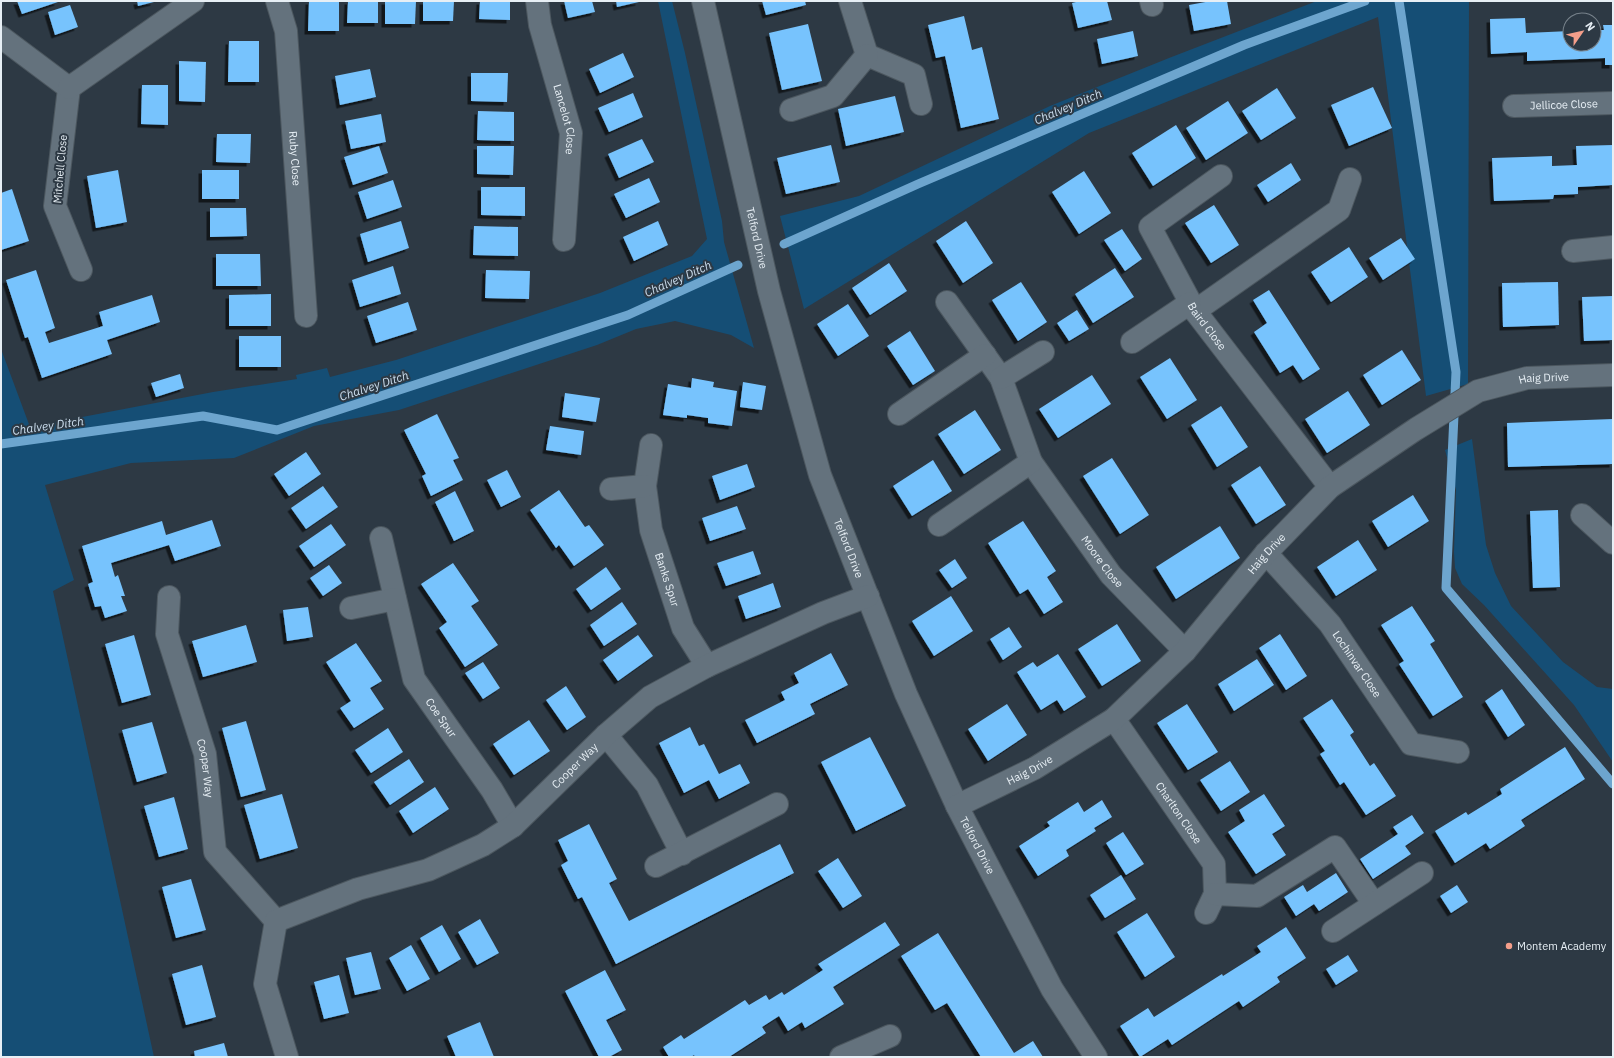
<svg xmlns="http://www.w3.org/2000/svg" width="1614" height="1058" font-family="'IBM Plex Sans',sans-serif">
<style>
.green{fill:#154e75}
.lines{fill:none;stroke-linecap:round;stroke-linejoin:round}
.stream{stroke:#6da5ce;stroke-width:9}
.building{fill:#77c3fd;filter:url(#shadow)}
.minor-casing{stroke:#4c575f;stroke-width:24}
.minor{stroke:#64727d;stroke-width:22}
.poi-dot{fill:#f49e8a;stroke:#2d3944;stroke-width:1.5}
.labels{text-anchor:middle;stroke-width:4;stroke-linejoin:round;paint-order:stroke}
.street-label{font-size:11px;fill:#e7eff5;stroke:#2d3944}
.poi-label{font-size:11px;fill:#e7eff5;stroke:#2d3944;text-anchor:start}
.water-label{font-size:12px;font-style:italic;fill:#ccdeee;stroke:#2d3944}
</style>
<defs>
<filter id="shadow"><feDropShadow dx="-3.5" dy="3.5" stdDeviation="0" flood-color="#0009"/></filter>
</defs>
<rect width="100%" height="100%" fill="#2d3944"/>
<g class="green">
<polygon points="658,1 672,1 685,53 722,221 724,242 754,348 731,335 675,321 636,329 597,345 399,410 314,426 234,458 131,463 45,485 74,580 53,591 154,1057 1,1057 1,349 30,427 213,392 297,379 296,375 327,368 330,377 396,360 600,293 692,256 707,239"/>
<polygon points="1317,1 1469,1 1468,384 1426,396 1378,17 1089,133 804,309 780,216 859,196 1050,106 1169,58"/>
<polygon points="1472,439 1486,545 1495,573 1511,606 1563,662 1597,687 1613,689 1613,762 1574,705 1484,605 1462,584 1455,568 1454,552 1456,490 1445,450"/>
</g>
<g class="lines">
<g class="stream">
<polyline points="1399,1 1456,372 1446,588 1613,784"/>
<polyline points="784,244 918,184 1244,45 1365,1"/>
<polyline points="1,444 203,416 277,430 628,315 738,265"/>
</g>
</g>
<g class="building">
<polygon points="17,1 58,1 58,2 22,14"/>
<polygon points="137,1 154,1 154,2 138,6"/>
<polygon points="309,1 339,1 339,31 308,31"/>
<polygon points="348,1 378,1 378,23 347,23"/>
<polygon points="385,1 416,1 415,24 385,24"/>
<polygon points="423,1 454,1 453,21 423,21"/>
<polygon points="480,1 510,1 510,20 479,19"/>
<polygon points="564,1 592,1 595,12 568,18"/>
<polygon points="616,1 639,1 639,2 617,7"/>
<polygon points="762,1 805,1 806,5 766,15"/>
<polygon points="1080,1 1107,1 1112,20 1078,28 1072,3"/>
<polygon points="1211,1 1227,1 1231,24 1194,31 1189,5"/>
<polygon points="70,5 78,27 55,35 48,12"/>
<polygon points="964,16 972,50 982,47 999,119 961,128 945,56 936,58 928,25"/>
<polygon points="1525,18 1526,33 1570,31 1570,44 1594,44 1594,30 1604,30 1603,25 1613,25 1613,65 1605,65 1605,58 1527,61 1527,52 1491,54 1490,19"/>
<polygon points="808,24 822,81 782,90 769,33"/>
<polygon points="1133,31 1138,56 1102,64 1097,39"/>
<polygon points="229,41 259,41 259,82 228,82"/>
<polygon points="623,53 634,77 600,93 589,69"/>
<polygon points="179,61 206,62 205,102 179,101"/>
<polygon points="370,69 376,97 340,105 335,76"/>
<polygon points="471,73 508,73 507,102 471,101"/>
<polygon points="142,85 168,85 168,125 141,124"/>
<polygon points="1373,87 1392,128 1349,146 1331,105"/>
<polygon points="1277,88 1296,118 1261,140 1242,111"/>
<polygon points="633,93 643,117 609,132 598,108"/>
<polygon points="895,96 904,132 846,146 838,109"/>
<polygon points="1228,101 1248,133 1206,160 1186,128"/>
<polygon points="478,111 514,112 514,141 477,140"/>
<polygon points="381,114 386,142 351,149 345,121"/>
<polygon points="1176,125 1196,158 1153,186 1132,153"/>
<polygon points="217,134 251,134 250,163 216,162"/>
<polygon points="642,139 654,162 619,178 608,154"/>
<polygon points="831,145 840,182 786,194 777,158"/>
<polygon points="1613,145 1613,185 1578,187 1578,194 1554,195 1553,199 1494,201 1492,158 1552,156 1552,166 1577,165 1576,146"/>
<polygon points="379,146 388,173 353,185 344,157"/>
<polygon points="477,146 514,146 513,175 477,174"/>
<polygon points="1291,163 1301,180 1268,202 1257,185"/>
<polygon points="118,170 127,222 96,228 87,176"/>
<rect x="202" y="170" width="37" height="29"/>
<polygon points="1084,171 1111,213 1079,234 1052,192"/>
<polygon points="649,178 660,202 626,218 614,194"/>
<polygon points="393,180 402,207 367,219 358,192"/>
<polygon points="481,187 525,187 525,216 481,215"/>
<polygon points="12,189 29,241 1,250 1,193"/>
<polygon points="1214,205 1239,245 1211,263 1185,223"/>
<polygon points="210,208 246,208 247,236 210,237"/>
<polygon points="401,221 409,248 368,262 360,234"/>
<polygon points="658,221 668,245 634,261 623,237"/>
<polygon points="966,221 993,263 963,283 936,241"/>
<polygon points="474,226 518,227 518,256 473,255"/>
<polygon points="1122,229 1142,259 1125,271 1104,240"/>
<polygon points="1401,238 1415,259 1383,280 1369,258"/>
<polygon points="1349,247 1368,277 1331,302 1311,272"/>
<polygon points="216,254 260,254 261,286 216,286"/>
<polygon points="889,263 907,291 870,315 852,288"/>
<polygon points="393,266 401,294 360,307 352,280"/>
<polygon points="1115,268 1134,297 1093,323 1075,294"/>
<polygon points="36,270 55,328 45,332 49,343 103,326 99,312 152,295 160,322 107,340 112,354 42,378 28,337 25,338 6,280"/>
<polygon points="486,270 530,271 529,299 485,298"/>
<polygon points="1021,282 1047,322 1018,341 992,300"/>
<polygon points="1558,282 1559,325 1503,327 1502,283"/>
<polygon points="1269,290 1320,369 1303,380 1293,365 1280,373 1254,332 1267,323 1253,300"/>
<polygon points="271,294 271,326 229,326 229,295"/>
<polygon points="1613,296 1613,340 1584,341 1582,297"/>
<polygon points="408,302 417,330 376,343 367,316"/>
<polygon points="848,304 869,336 838,356 817,324"/>
<polygon points="1077,310 1089,329 1069,341 1057,323"/>
<polygon points="910,331 935,371 913,385 887,346"/>
<rect x="239" y="336" width="42" height="31"/>
<polygon points="1402,350 1421,380 1382,405 1363,375"/>
<polygon points="1170,358 1197,400 1167,419 1140,377"/>
<polygon points="180,374 184,388 156,397 151,383"/>
<polygon points="1092,375 1111,404 1058,438 1039,409"/>
<polygon points="692,378 714,382 713,387 737,391 732,426 708,423 708,418 687,415 687,418 663,415 668,384 691,388"/>
<polygon points="743,382 766,386 762,410 740,407"/>
<polygon points="1348,391 1370,425 1327,453 1305,419"/>
<polygon points="565,393 600,398 596,422 562,417"/>
<polygon points="1221,406 1248,447 1217,467 1191,425"/>
<polygon points="975,410 1001,450 964,474 938,434"/>
<polygon points="437,414 459,458 453,460 463,480 431,496 422,476 426,474 404,430"/>
<polygon points="1613,419 1613,464 1508,467 1507,423"/>
<polygon points="550,426 584,431 581,455 546,450"/>
<polygon points="306,452 321,474 289,496 274,474"/>
<polygon points="1112,458 1149,515 1120,534 1083,476"/>
<polygon points="933,460 952,491 912,516 893,486"/>
<polygon points="747,464 755,487 720,500 712,476"/>
<polygon points="1260,466 1286,505 1256,524 1231,485"/>
<polygon points="507,470 521,497 501,507 487,480"/>
<polygon points="323,486 338,507 306,529 291,508"/>
<polygon points="559,490 585,527 589,525 604,545 574,566 559,545 556,548 530,510"/>
<polygon points="455,491 474,531 454,541 435,502"/>
<polygon points="1413,495 1429,521 1388,547 1372,521"/>
<polygon points="737,506 746,529 710,541 702,518"/>
<polygon points="1558,510 1560,587 1533,588 1530,511"/>
<polygon points="212,520 221,546 175,561 169,545 111,563 115,577 118,575 125,596 121,596 127,611 105,618 101,606 95,607 88,584 93,582 82,546 162,521 166,535"/>
<polygon points="1023,521 1056,571 1047,577 1063,602 1044,614 1028,589 1020,594 988,543"/>
<polygon points="331,524 346,545 314,567 299,546"/>
<polygon points="1220,526 1240,558 1176,599 1156,567"/>
<polygon points="1358,540 1377,570 1336,596 1317,567"/>
<polygon points="753,551 761,574 726,586 717,563"/>
<polygon points="955,559 967,578 952,588 939,570"/>
<polygon points="453,563 479,601 471,606 498,645 465,667 439,628 447,622 421,584"/>
<polygon points="329,565 342,583 323,596 310,578"/>
<polygon points="606,567 621,589 591,610 576,589"/>
<polygon points="773,583 781,607 746,619 738,596"/>
<polygon points="951,596 973,631 934,656 912,621"/>
<polygon points="622,602 637,624 604,646 590,625"/>
<polygon points="1412,606 1435,641 1430,644 1463,697 1433,716 1399,664 1404,661 1381,625"/>
<polygon points="308,607 313,637 287,641 283,610"/>
<polygon points="1117,624 1141,661 1102,686 1078,649"/>
<polygon points="246,625 257,662 203,677 192,641"/>
<polygon points="1009,627 1022,647 1003,660 990,639"/>
<polygon points="1280,634 1307,676 1286,690 1259,648"/>
<polygon points="134,635 151,695 122,703 105,644"/>
<polygon points="638,635 653,656 618,681 603,660"/>
<polygon points="356,643 382,681 370,688 384,709 354,728 340,708 351,701 326,662"/>
<polygon points="831,653 848,685 810,704 815,714 757,743 745,720 785,700 781,692 799,683 794,673"/>
<polygon points="1058,654 1086,697 1064,711 1057,700 1041,710 1017,672 1033,662 1037,667"/>
<polygon points="1257,659 1274,685 1234,711 1218,684"/>
<polygon points="483,662 500,688 483,699 465,673"/>
<polygon points="566,686 586,717 567,730 546,700"/>
<polygon points="1502,689 1525,725 1508,737 1485,701"/>
<polygon points="1332,699 1354,732 1350,735 1370,766 1374,763 1396,796 1366,815 1344,782 1340,785 1320,754 1325,751 1303,718"/>
<polygon points="1007,704 1027,735 988,761 968,729"/>
<polygon points="1187,704 1218,752 1188,770 1157,723"/>
<polygon points="529,720 550,751 514,775 493,744"/>
<polygon points="246,721 266,790 241,797 222,728"/>
<polygon points="152,722 167,773 137,782 122,730"/>
<polygon points="690,727 699,746 704,744 719,774 740,764 750,783 719,799 709,780 684,793 659,743"/>
<polygon points="388,728 403,752 371,773 355,750"/>
<polygon points="870,737 906,806 856,831 821,762"/>
<polygon points="1565,747 1585,779 1521,820 1525,826 1490,849 1486,843 1455,863 1435,831 1466,812 1468,815 1502,794 1500,789"/>
<polygon points="409,759 424,782 390,805 374,782"/>
<polygon points="1230,761 1250,792 1221,811 1200,780"/>
<polygon points="435,787 449,809 413,833 399,811"/>
<polygon points="282,794 298,848 260,859 244,805"/>
<polygon points="1264,794 1285,826 1272,834 1286,855 1256,874 1228,832 1245,821 1239,810"/>
<polygon points="174,797 188,849 159,857 144,806"/>
<polygon points="1102,800 1112,817 1094,828 1096,831 1066,850 1069,856 1038,876 1019,846 1050,826 1047,822 1078,802 1084,812"/>
<polygon points="1412,815 1424,833 1405,846 1411,854 1373,879 1360,859 1398,834 1393,827"/>
<polygon points="589,824 617,879 609,883 629,921 780,844 794,873 616,964 582,897 578,899 561,865 568,861 558,840"/>
<polygon points="1123,832 1144,864 1126,875 1106,843"/>
<polygon points="838,858 862,896 843,908 818,871"/>
<polygon points="1336,873 1348,892 1319,911 1314,904 1296,916 1284,897 1303,885 1307,892"/>
<polygon points="1121,875 1136,899 1105,918 1090,895"/>
<polygon points="191,879 206,930 176,938 162,887"/>
<polygon points="1457,885 1468,902 1451,913 1440,896"/>
<polygon points="1147,913 1175,957 1145,977 1117,932"/>
<polygon points="480,919 499,953 477,965 458,932"/>
<polygon points="885,922 900,945 833,987 844,1004 805,1028 802,1022 788,1031 779,1016 762,1027 766,1033 729,1057 695,1057 694,1055 691,1057 669,1057 663,1047 681,1035 684,1039 745,1000 749,1005 766,995 769,1000 782,992 784,995 823,970 818,964"/>
<polygon points="442,925 461,959 439,972 420,938"/>
<polygon points="1286,927 1306,958 1277,977 1280,982 1243,1007 1239,1001 1172,1045 1168,1039 1140,1057 1120,1026 1148,1008 1154,1017 1222,974 1223,976 1261,952 1257,946"/>
<polygon points="938,933 1014,1053 1033,1041 1043,1057 981,1057 947,1003 935,1010 901,956"/>
<polygon points="411,945 430,979 407,991 389,958"/>
<polygon points="371,952 381,989 355,995 346,958"/>
<polygon points="1348,955 1358,971 1336,985 1326,969"/>
<polygon points="202,965 216,1017 186,1025 172,974"/>
<polygon points="605,970 626,1010 606,1020 622,1050 609,1057 599,1057 565,991"/>
<polygon points="339,975 349,1013 324,1019 314,982"/>
<polygon points="480,1022 494,1057 456,1057 447,1036"/>
<polygon points="224,1043 228,1057 195,1057 194,1051"/>
</g>
<g class="lines">
<defs>
<g id="minor">
<path id="s1" d="M277 1 286 31 306 316"/>
<path id="s2" d="M537 1 540 25 571 133 564 240"/>
<path id="s3" d="M703 1 769 291 820 475 906 694 957 806 1052 989 1096 1057"/>
<polyline points="850,1 867,55 914,75 921,104"/>
<polyline points="1151,1 1152,5"/>
<polyline points="1,37 69,88 55,206 81,270"/>
<polyline points="69,88 193,1"/>
<path id="s4" d="M1514 106 1613 103"/>
<polyline points="791,110 833,96 867,55"/>
<path id="s5" d="M1221 176 1150 227 1195 311 1330 487"/>
<polyline points="1573,251 1613,247"/>
<path id="s6" d="M947 302 1001 378 1031 462 1111 575 1185 651"/>
<polyline points="1195,311 1339,210 1350,179"/>
<polyline points="1132,342 1190,303"/>
<polyline points="1001,378 1043,352"/>
<polyline points="899,414 985,355"/>
<path id="s7" d="M651 445 645 486 651 530 683 628 707 666"/>
<polyline points="611,489 645,486"/>
<polyline points="1582,515 1613,543"/>
<polyline points="939,525 1031,462"/>
<path id="s8" d="M381 538 414 679 492 790 513 826"/>
<path id="s9" d="M1266 553 1330 624 1411 744 1458 752"/>
<path id="s10" d="M169 597 167 634 205 754 215 852 276 921"/>
<polyline points="351,608 395,599"/>
<path id="s11" d="M1114 719 1214 864 1215 894 1206 913"/>
<polyline points="606,735 647,785 682,854"/>
<path id="s12" d="M957 806 1035 768 1114 719 1185 651 1266 553 1330 487 1416 429 1478 391 1527 378 1613 375"/>
<polyline points="656,866 777,804"/>
<polyline points="1215,894 1257,896 1335,847 1374,904"/>
<polyline points="1333,931 1422,873"/>
<path id="s13" d="M287 1057 265 984 276 921 358 889 428 870 483 845 513 826 606 735 650 697 707 666 823 613 868 596"/>
<polyline points="841,1057 890,1036"/>
</g>
</defs>
<use href="#minor" class="minor-casing"/>
<use href="#minor" class="minor"/>
</g>
<circle class="poi-dot" cx="1509" cy="946" r="4"/>
<g class="labels">
<g class="street-label">
<text dy="4" stroke="none"><textPath href="#s4" startOffset="50">Jellicoe Close</textPath></text>
<text dy="4" stroke="none"><textPath href="#s2" startOffset="122">Lancelot Close</textPath></text>
<text dy="4" stroke="none"><textPath href="#s1" startOffset="159">Ruby Close</textPath></text>
<text transform="translate(60 169) rotate(-85)" y="4">Mitchell Close</text>
<text dy="4" stroke="none"><textPath href="#s3" startOffset="243">Telford Drive</textPath></text>
<text dy="4" stroke="none"><textPath href="#s5" startOffset="202">Baird Close</textPath></text>
<text dy="4" stroke="none"><textPath href="#s12" startOffset="741">Haig Drive</textPath></text>
<text dy="4" stroke="none"><textPath href="#s3" startOffset="567">Telford Drive</textPath></text>
<text dy="4" stroke="none"><textPath href="#s12" startOffset="405">Haig Drive</textPath></text>
<text dy="4" stroke="none"><textPath href="#s6" startOffset="305">Moore Close</textPath></text>
<text dy="4" stroke="none"><textPath href="#s7" startOffset="138">Banks Spur</textPath></text>
<text dy="4" stroke="none"><textPath href="#s9" startOffset="144">Lochinvar Close</textPath></text>
<text dy="4" stroke="none"><textPath href="#s8" startOffset="192">Coe Spur</textPath></text>
<text dy="4" stroke="none"><textPath href="#s13" startOffset="483">Cooper Way</textPath></text>
<text dy="4" stroke="none"><textPath href="#s10" startOffset="177">Cooper Way</textPath></text>
<text dy="4" stroke="none"><textPath href="#s12" startOffset="81">Haig Drive</textPath></text>
<text dy="4" stroke="none"><textPath href="#s11" startOffset="114">Charlton Close</textPath></text>
<text dy="4" stroke="none"><textPath href="#s3" startOffset="891">Telford Drive</textPath></text>
</g>
<g class="poi-label">
<text x="1517" y="950">Montem Academy</text>
</g>
<g class="water-label">
<text transform="translate(1068 107) rotate(-23)" y="4">Chalvey Ditch</text>
<text transform="translate(678 279) rotate(-24)" y="4">Chalvey Ditch</text>
<text transform="translate(374 386) rotate(-18)" y="4">Chalvey Ditch</text>
<text transform="translate(48 426) rotate(-8)" y="4">Chalvey Ditch</text>
</g>
</g>
<rect width="1614" height="1058" fill="none" stroke="#e7eff5" stroke-width="4"/>
<g transform="translate(1582 32) rotate(56)"><circle r="19" fill="#2d3944" stroke="#77828b"/>
<path d="M0-3L7 15L0 10L-7 15Z" fill="#f49e8a"/>
<text y="-6" font-size="11" font-weight="bold" text-anchor="middle" fill="#e7eff5">N</text>
</g>
</svg>
